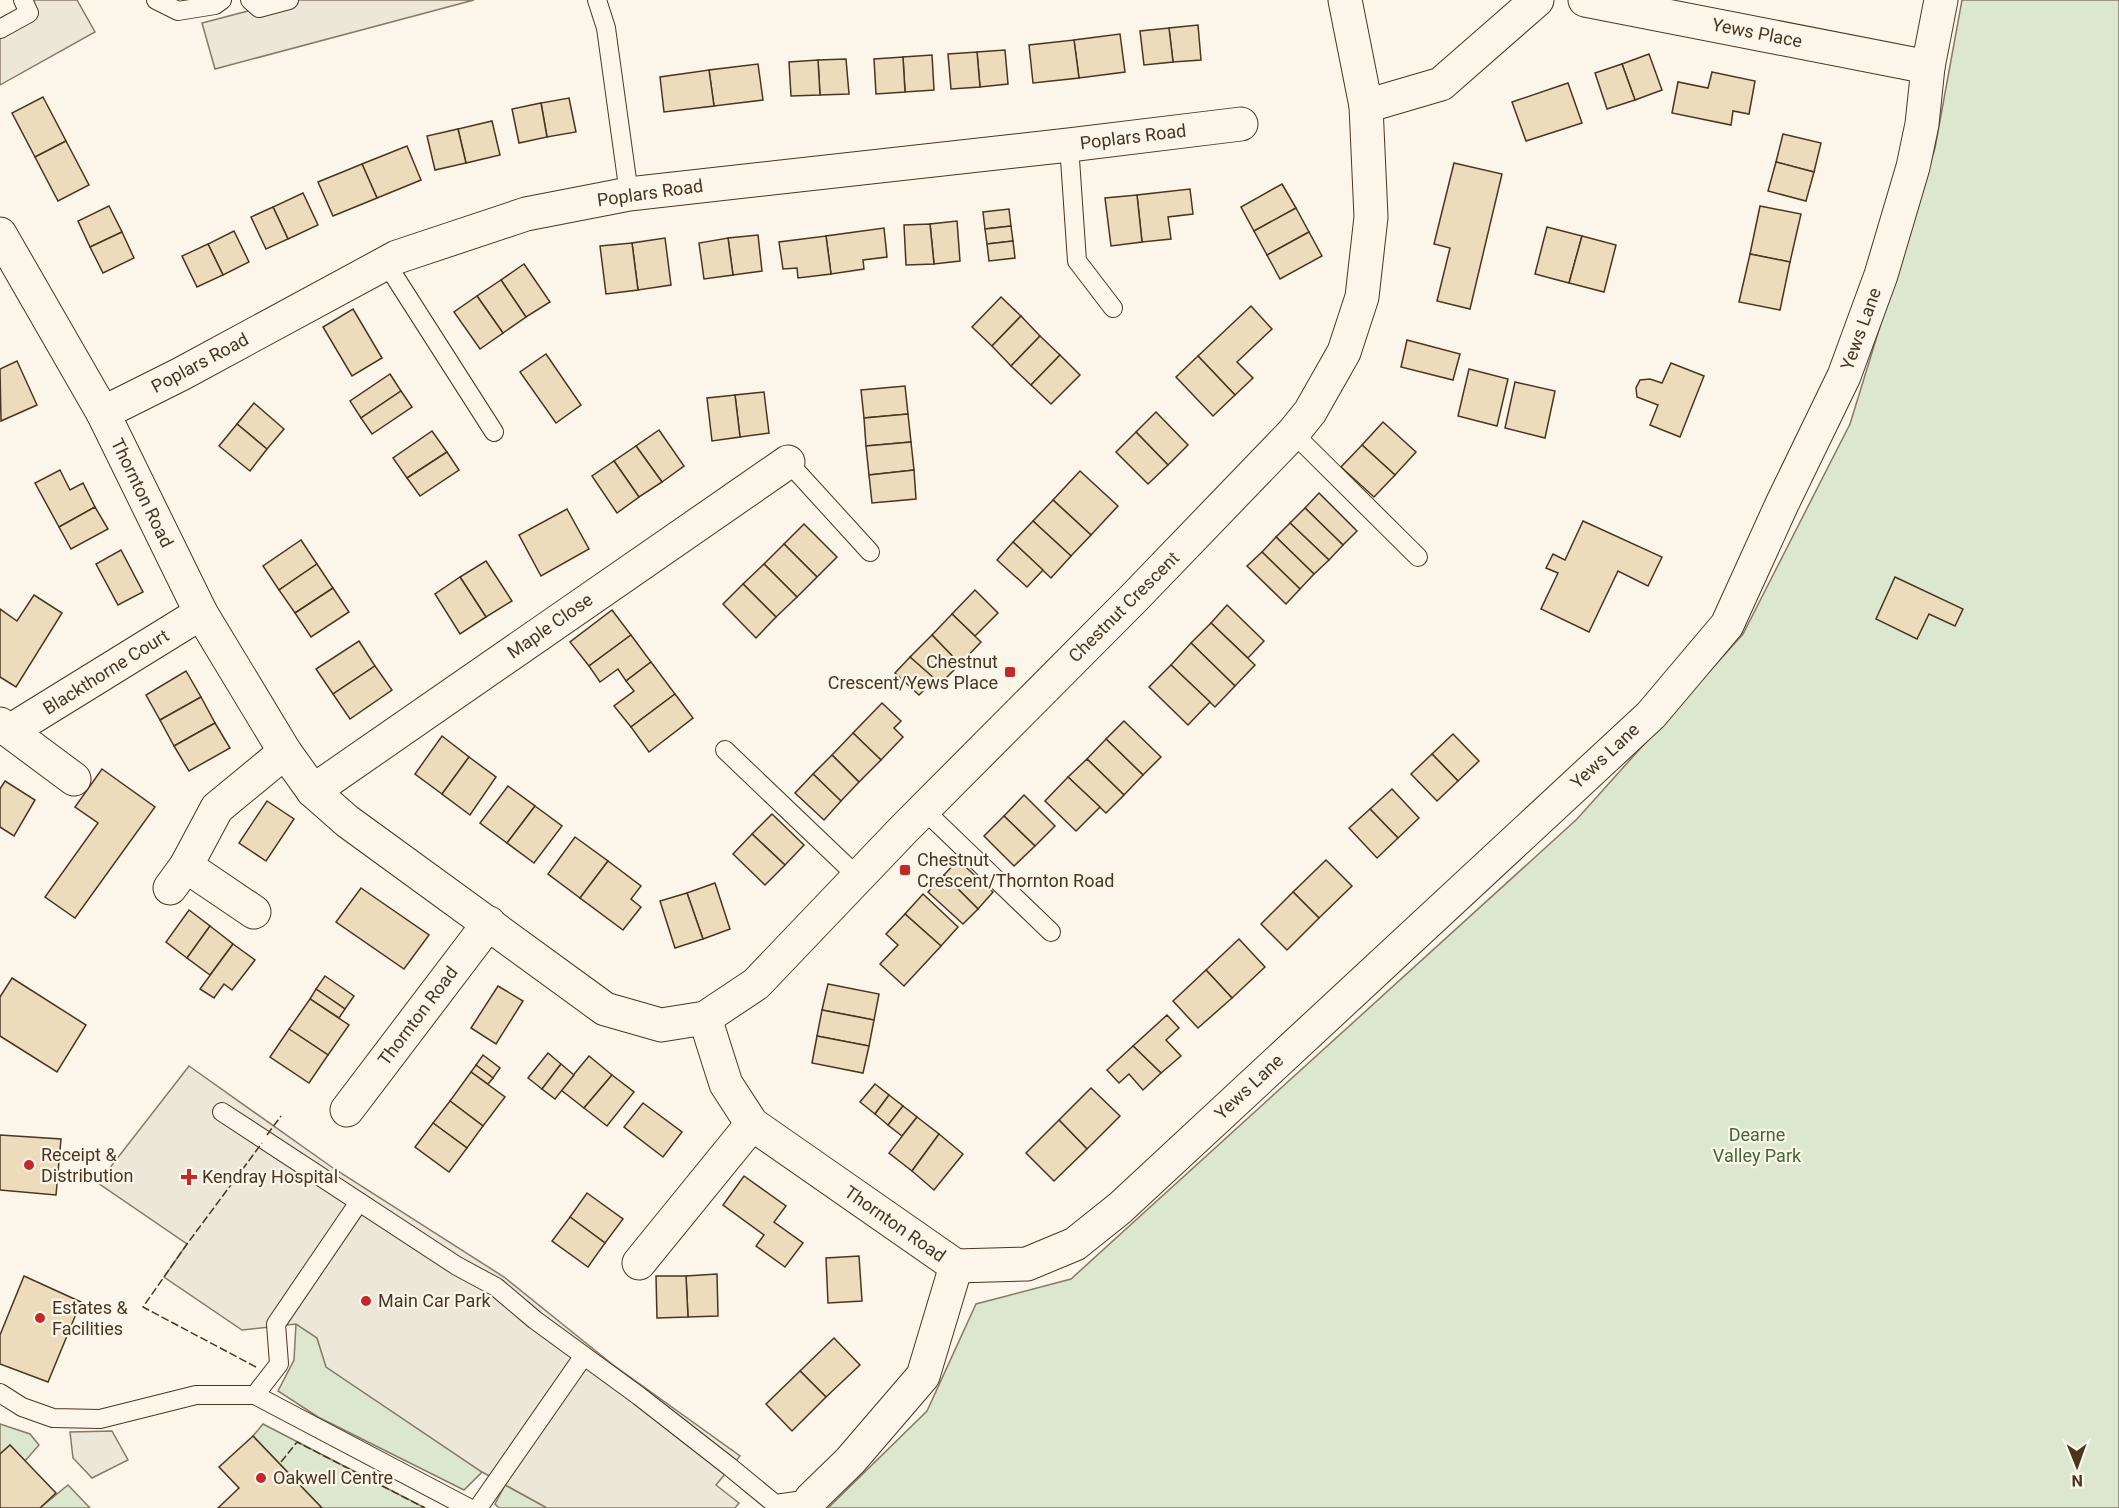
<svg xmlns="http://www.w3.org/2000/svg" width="2119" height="1508" font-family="Roboto,sans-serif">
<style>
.green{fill:#dce7d0;stroke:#887966;stroke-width:1.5}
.parking{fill:#ede7d9;stroke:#887966;stroke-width:1.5}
.building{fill:#ecdcbc;stroke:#4a3520;stroke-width:1.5}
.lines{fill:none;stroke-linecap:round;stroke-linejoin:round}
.service-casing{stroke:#4a3520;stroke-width:20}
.minor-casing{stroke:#4a3520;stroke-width:35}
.service{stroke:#fbf6e9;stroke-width:18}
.minor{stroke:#fbf6e9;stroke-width:33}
.fence{stroke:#4a3520;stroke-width:1.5;stroke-dasharray:8 3;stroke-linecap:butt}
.poi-dot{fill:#c62828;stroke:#fbf6e9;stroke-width:2}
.labels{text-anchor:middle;stroke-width:4.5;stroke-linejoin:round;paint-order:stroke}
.street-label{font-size:18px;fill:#4a3520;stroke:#fbf6e9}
.poi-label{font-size:18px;fill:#4a3520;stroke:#fbf6e9;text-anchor:start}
.park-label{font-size:18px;fill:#436837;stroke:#fbf6e9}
</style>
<rect width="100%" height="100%" fill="#fbf6e9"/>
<g class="green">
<polygon points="1962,0 2119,0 2119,1508 828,1508 927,1411 976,1304 1071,1279 1577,819 1743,634 1850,424 1935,148"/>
<polygon points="296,1324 317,1338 327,1367 482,1472 464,1490 318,1417 278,1391 294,1360"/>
<polygon points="0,1424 30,1434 39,1445 25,1461 10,1445 0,1454"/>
<polygon points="263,1424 425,1508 322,1508 253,1436"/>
<polygon points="68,1485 90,1508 40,1508"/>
<polygon points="505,1485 547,1508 499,1508 495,1504"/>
</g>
<g class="parking">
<polygon points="23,0 77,0 95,32 0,85 0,19 25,5"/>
<polygon points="290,0 474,0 215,69 202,23"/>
<polygon points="189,1066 333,1168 504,1277 612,1364 740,1456 716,1485 739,1503 735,1508 547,1508 482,1472 326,1367 317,1338 296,1324 242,1330 164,1277 187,1244 98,1183"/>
<polygon points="112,1431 128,1460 92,1478 73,1458 70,1432"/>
</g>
<g class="building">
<polygon points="1198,25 1201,60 1173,62 1169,28"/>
<polygon points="1169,28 1173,62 1144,65 1140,31"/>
<polygon points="1120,34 1125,72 1079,78 1074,40"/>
<polygon points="1074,40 1079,78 1033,83 1029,45"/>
<polygon points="1005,50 1008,84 980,87 977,52"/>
<polygon points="977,52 980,87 951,89 948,54"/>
<polygon points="1649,54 1662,90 1635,100 1622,64"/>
<polygon points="932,55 934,90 905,92 903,57"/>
<polygon points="903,57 905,92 876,94 874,59"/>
<polygon points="846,59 849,94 820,95 818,60"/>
<polygon points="818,60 820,95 791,96 789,62"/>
<polygon points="758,64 763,100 714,106 709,70"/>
<polygon points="1622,64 1635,100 1607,109 1595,73"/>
<polygon points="709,70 714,106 664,112 660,77"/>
<polygon points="1712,72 1755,81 1749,114 1733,111 1731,125 1672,113 1678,82 1708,88"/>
<polygon points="1568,83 1582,123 1526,141 1512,102"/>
<polygon points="43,97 66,141 35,157 12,113"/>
<polygon points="569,98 576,132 547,137 541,103"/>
<polygon points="541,103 547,137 519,143 512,109"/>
<polygon points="492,121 500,155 466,163 458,129"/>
<polygon points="458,129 466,163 435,170 427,136"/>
<polygon points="1783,134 1821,143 1814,172 1776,162"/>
<polygon points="66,141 89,185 58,201 35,157"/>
<polygon points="407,146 421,180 377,198 362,164"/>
<polygon points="1776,162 1814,172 1806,201 1768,191"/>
<polygon points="1454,163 1502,174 1470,309 1437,301 1450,248 1434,244"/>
<polygon points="362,164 377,198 333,216 318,182"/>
<polygon points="1282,184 1296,208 1254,231 1241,207"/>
<polygon points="1190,189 1193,214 1168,217 1171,239 1142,242 1137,195"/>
<polygon points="303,193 318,225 288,239 273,207"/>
<polygon points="1137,195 1142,242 1111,246 1105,198"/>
<polygon points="109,206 122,232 90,247 78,221"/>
<polygon points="1760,206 1801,214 1790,262 1750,254"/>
<polygon points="273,207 288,239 266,249 251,217"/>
<polygon points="1296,208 1309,232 1267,255 1254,231"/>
<polygon points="1009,209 1011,226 985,229 983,212"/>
<polygon points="957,221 960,261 934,264 930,224"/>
<polygon points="930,224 934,264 906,265 904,225"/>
<polygon points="1011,226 1013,241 987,244 985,229"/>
<polygon points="1547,227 1582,236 1569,283 1535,274"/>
<polygon points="884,228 887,257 863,260 864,269 831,274 826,236"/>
<polygon points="234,231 249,262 223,275 208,244"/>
<polygon points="122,232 134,258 103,273 90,247"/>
<polygon points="1309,232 1322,256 1280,279 1267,255"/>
<polygon points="758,235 762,271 733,275 728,238"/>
<polygon points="826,236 831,274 798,278 797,268 783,269 779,242"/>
<polygon points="1582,236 1616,245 1604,292 1569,283"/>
<polygon points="665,238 671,285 638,290 632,243"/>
<polygon points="728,238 733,275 704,279 699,243"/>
<polygon points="1013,241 1015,258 989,261 987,244"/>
<polygon points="632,243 638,290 606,294 600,246"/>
<polygon points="208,244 223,275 197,287 182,256"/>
<polygon points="1750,254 1790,262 1780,310 1739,302"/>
<polygon points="524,264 550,302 526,317 501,280"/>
<polygon points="501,280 526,317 503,333 477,296"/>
<polygon points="477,296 503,333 480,349 454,312"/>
<polygon points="1001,297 1021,316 992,346 972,327"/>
<polygon points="1251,306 1272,329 1237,362 1253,378 1235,395 1198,356"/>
<polygon points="353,309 382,358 352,376 323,327"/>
<polygon points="1021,316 1040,336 1011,366 992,346"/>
<polygon points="1040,336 1060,355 1031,385 1011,366"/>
<polygon points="1407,340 1460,354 1453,380 1401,367"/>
<polygon points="546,354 581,405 556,423 520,372"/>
<polygon points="1060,355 1080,375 1051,404 1031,385"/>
<polygon points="1198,356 1235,395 1213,416 1176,377"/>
<polygon points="17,361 37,405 1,421 0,369"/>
<polygon points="1671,363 1704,376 1680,437 1650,425 1658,405 1637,397 1636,388 1640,380 1650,379 1662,383"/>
<polygon points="1469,369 1508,379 1497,426 1458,416"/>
<polygon points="390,374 401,391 361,418 350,401"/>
<polygon points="1515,382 1555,391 1545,438 1505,428"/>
<polygon points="905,386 908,414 864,418 861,390"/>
<polygon points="401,391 412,407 372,434 361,418"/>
<polygon points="764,392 769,433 740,437 735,395"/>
<polygon points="735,395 740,437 712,441 707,398"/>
<polygon points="254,403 284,429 267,449 237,424"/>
<polygon points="1156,412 1188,445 1168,465 1136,432"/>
<polygon points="908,414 911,442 866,446 864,418"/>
<polygon points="1383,422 1416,452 1395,475 1362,445"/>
<polygon points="237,424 267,449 250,471 219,446"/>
<polygon points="659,430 684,466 662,482 636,446"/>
<polygon points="432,431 447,452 407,478 393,458"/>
<polygon points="1136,432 1168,465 1148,484 1116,452"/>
<polygon points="911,442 914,470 869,475 866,446"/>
<polygon points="1362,445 1395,475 1374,497 1341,467"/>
<polygon points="636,446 662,482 639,497 614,461"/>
<polygon points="447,452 459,470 420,496 407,478"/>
<polygon points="614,461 639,497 617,513 592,476"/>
<polygon points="60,470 70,490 83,483 95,507 59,527 35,483"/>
<polygon points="914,470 916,499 872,503 869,475"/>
<polygon points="1080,471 1118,506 1091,535 1053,500"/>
<polygon points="1319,493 1357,531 1343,545 1305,508"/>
<polygon points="1053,500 1091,535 1071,556 1033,521"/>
<polygon points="95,507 108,529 71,549 59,527"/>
<polygon points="1305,508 1343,545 1329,560 1290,523"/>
<polygon points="567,509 589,549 541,576 519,535"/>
<polygon points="1033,521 1071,556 1051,578 1013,542"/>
<polygon points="1583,521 1662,557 1648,586 1618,571 1589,632 1541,609 1558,573 1546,568 1553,554 1565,560"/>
<polygon points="1290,523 1329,560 1314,574 1276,537"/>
<polygon points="804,524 837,557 817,577 784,544"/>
<polygon points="1276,537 1314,574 1300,589 1262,552"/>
<polygon points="301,540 317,564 279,590 263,566"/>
<polygon points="1013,542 1043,570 1027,587 997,560"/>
<polygon points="784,544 817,577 797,597 764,564"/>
<polygon points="121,550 143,592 118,605 96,564"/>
<polygon points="1262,552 1300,589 1286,604 1247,566"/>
<polygon points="486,561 512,601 486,617 460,577"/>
<polygon points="317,564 333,588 295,613 279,590"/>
<polygon points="764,564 797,597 776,617 743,584"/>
<polygon points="460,577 486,617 460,634 435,594"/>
<polygon points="1895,577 1963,609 1955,626 1929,614 1917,639 1876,619"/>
<polygon points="743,584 776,617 756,638 723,604"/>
<polygon points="333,588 349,612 311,637 295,613"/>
<polygon points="975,590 998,613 975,636 952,614"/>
<polygon points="34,595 62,613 16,687 0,677 0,609 17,621"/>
<polygon points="1227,605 1264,641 1248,658 1211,623"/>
<polygon points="612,610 631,635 589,666 570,642"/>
<polygon points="952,614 981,642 960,664 932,635"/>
<polygon points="1211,623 1255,665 1235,686 1191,643"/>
<polygon points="631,635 651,662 626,681 618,669 600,682 589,666"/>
<polygon points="932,635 960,664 940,684 910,657"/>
<polygon points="359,641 375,666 333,694 316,669"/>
<polygon points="1191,643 1235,686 1215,707 1171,665"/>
<polygon points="910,657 935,679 919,695 895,673"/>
<polygon points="651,662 675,694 631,727 614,706 634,691 626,681"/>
<polygon points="1171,665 1210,702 1188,725 1149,687"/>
<polygon points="375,666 392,690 350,719 333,694"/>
<polygon points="186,671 201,697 160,720 146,695"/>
<polygon points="675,694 693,718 649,752 631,727"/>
<polygon points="201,697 215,723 174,746 160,720"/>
<polygon points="882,703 901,721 894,728 903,737 881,760 853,733"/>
<polygon points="1124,721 1161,757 1143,775 1106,739"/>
<polygon points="215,723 230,748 189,771 174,746"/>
<polygon points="853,733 881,760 859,782 832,755"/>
<polygon points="1453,734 1479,761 1458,781 1432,754"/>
<polygon points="442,736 469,757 442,794 415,774"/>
<polygon points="1106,739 1143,775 1124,795 1087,759"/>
<polygon points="1432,754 1458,781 1437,801 1411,774"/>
<polygon points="832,755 859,782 841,801 813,774"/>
<polygon points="469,757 496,777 470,815 442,794"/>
<polygon points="1087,759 1124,795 1106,813 1068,777"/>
<polygon points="102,769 155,807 75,918 45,897 98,823 75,807"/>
<polygon points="813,774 841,801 824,820 795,793"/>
<polygon points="1068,777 1100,807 1076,831 1045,801"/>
<polygon points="5,781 35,800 14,836 0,827 0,789"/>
<polygon points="508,786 535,806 507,843 480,823"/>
<polygon points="1392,789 1419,818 1398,838 1370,809"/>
<polygon points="1024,795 1055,826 1035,846 1004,816"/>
<polygon points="267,801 294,819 266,861 239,843"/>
<polygon points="535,806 562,826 534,863 507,843"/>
<polygon points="1370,809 1398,838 1377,858 1349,828"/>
<polygon points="772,814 804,845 785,865 752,834"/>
<polygon points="1004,816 1035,846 1014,866 984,836"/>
<polygon points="752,834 785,865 765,885 733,854"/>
<polygon points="575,837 608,861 580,898 548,874"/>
<polygon points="958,860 993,892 978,909 944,875"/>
<polygon points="1326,860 1352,886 1319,918 1293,892"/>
<polygon points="608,861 641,886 631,899 641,907 623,930 580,898"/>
<polygon points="944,875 978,909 963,924 928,892"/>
<polygon points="715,883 730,929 703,939 687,893"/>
<polygon points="361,888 429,935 404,969 336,922"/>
<polygon points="1293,892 1319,918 1287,950 1261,924"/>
<polygon points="687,893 703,939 675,948 660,901"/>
<polygon points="923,894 958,927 941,946 905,914"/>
<polygon points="189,910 210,926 187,958 166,942"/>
<polygon points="905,914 941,946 904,986 880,964 898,945 886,934"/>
<polygon points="210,926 233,944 210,975 187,958"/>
<polygon points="1239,939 1265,967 1232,998 1206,970"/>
<polygon points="233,944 255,960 232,990 224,984 214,998 200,989"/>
<polygon points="1206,970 1232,998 1198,1028 1173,1001"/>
<polygon points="325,976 354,996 345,1009 316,989"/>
<polygon points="12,978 86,1025 57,1072 0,1036 0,997"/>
<polygon points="828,984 879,994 874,1020 822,1010"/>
<polygon points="498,986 523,1001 496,1044 471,1028"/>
<polygon points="316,989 345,1009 339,1018 310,999"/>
<polygon points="310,999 349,1025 328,1055 289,1029"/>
<polygon points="822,1010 874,1020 869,1046 817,1036"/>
<polygon points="1167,1015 1179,1028 1166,1040 1181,1056 1161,1073 1133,1046"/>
<polygon points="289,1029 328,1055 309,1083 270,1057"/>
<polygon points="817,1036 869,1046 863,1073 812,1063"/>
<polygon points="1133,1046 1161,1073 1143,1090 1129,1074 1119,1083 1107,1070"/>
<polygon points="548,1053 561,1064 542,1089 528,1078"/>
<polygon points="483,1055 500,1068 493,1078 476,1065"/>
<polygon points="589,1056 612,1075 584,1108 561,1090"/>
<polygon points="561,1064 574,1075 555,1099 542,1089"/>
<polygon points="476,1065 493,1078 488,1084 471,1072"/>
<polygon points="471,1072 505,1097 483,1126 450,1101"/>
<polygon points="612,1075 634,1092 607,1126 584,1108"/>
<polygon points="875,1084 889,1095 875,1114 860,1102"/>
<polygon points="1091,1088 1120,1116 1087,1149 1059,1120"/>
<polygon points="889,1095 903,1106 888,1125 875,1114"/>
<polygon points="450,1101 483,1126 467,1148 433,1123"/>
<polygon points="643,1103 682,1132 663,1157 624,1127"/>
<polygon points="903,1106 917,1117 902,1136 888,1125"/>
<polygon points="917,1117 939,1134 912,1171 889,1153"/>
<polygon points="1059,1120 1087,1149 1054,1181 1026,1153"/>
<polygon points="433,1123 467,1148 449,1172 415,1147"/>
<polygon points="939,1134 963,1154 934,1190 912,1171"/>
<polygon points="0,1135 61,1139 56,1195 0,1190"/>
<polygon points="744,1176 786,1206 774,1222 803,1243 785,1267 756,1246 764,1235 723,1205"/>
<polygon points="587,1193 623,1219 605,1243 570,1217"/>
<polygon points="570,1217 605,1243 588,1267 552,1241"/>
<polygon points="859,1256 862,1301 828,1303 826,1258"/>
<polygon points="717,1274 718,1316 688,1317 686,1276"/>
<polygon points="24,1276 81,1302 48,1382 0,1364 0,1335"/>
<polygon points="656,1276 686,1276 688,1317 657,1318"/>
<polygon points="834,1338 860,1365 826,1397 800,1371"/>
<polygon points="800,1371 826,1397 792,1431 766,1404"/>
<polygon points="253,1436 322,1508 218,1508 239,1488 219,1467"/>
<polygon points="10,1445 56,1493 40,1508 0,1508 0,1454"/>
</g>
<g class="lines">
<defs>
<g id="service">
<polyline points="156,0 178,11 215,5 222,0"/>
<polyline points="250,0 259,8 289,0"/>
<polyline points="597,0 606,28 629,194"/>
<polyline points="0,29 29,13 23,0"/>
<polyline points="1069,145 1077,261 1113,308"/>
<polyline points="386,263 494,432"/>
<polyline points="1293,433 1418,557"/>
<polyline points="788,462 870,552"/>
<polyline points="725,750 858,877"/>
<polyline points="923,809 1051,932"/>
<polyline points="222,1112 457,1266 496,1287 535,1320 639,1396 730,1467 775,1504 811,1499"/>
<polyline points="0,1393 22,1407 53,1418 100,1419 196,1395 255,1395 469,1508"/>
<polyline points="255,1395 279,1364 276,1324 359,1202"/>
<polyline points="478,1508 583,1357"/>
</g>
<g id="minor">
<polyline points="1585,0 1928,67"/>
<polyline points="1366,106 1441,84 1537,0"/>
<polyline points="0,234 103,413 201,613 285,752 313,791 347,821 605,1009 661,1025 705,1018 756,984 904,829 1133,599 1293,433 1310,412 1344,352 1362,297 1371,217 1366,106 1345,0"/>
<polyline points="103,413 181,374 397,257 526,214 629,194 1069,145 1241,124"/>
<polyline points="0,724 74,779"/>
<polyline points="10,731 201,613"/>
<polyline points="313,791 788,462"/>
<polyline points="186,866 217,808 285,752"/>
<polyline points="170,888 186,866 254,912"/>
<polyline points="705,1018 726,1084 752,1124 956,1266"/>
<polyline points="347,1110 489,923"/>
<polyline points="639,1263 752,1124"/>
<polyline points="956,1266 1027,1264 1075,1244 1120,1208 1651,715 1727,625 1782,504 1844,376 1881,275 1913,167 1922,124 1928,67 1941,0"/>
<polyline points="811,1499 850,1461 923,1376 956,1266"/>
</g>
</defs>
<use href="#service" class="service-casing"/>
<use href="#minor" class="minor-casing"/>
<use href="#service" class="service"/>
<use href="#minor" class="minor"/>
<g class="fence">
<polyline points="267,1135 281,1116"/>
<polyline points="256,1367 143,1307 187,1244 262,1143"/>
<polyline points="281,1462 297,1442 425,1508"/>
</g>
</g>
<g class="poi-dot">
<rect x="1004" y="666" width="12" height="12" rx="3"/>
<rect x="899" y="864" width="12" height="12" rx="3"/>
<circle cx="29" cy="1165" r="6"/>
<path d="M186 1168h6v6h6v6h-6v6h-6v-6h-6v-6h6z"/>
<circle cx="366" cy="1301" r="6"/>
<circle cx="40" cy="1318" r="6"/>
<circle cx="261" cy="1478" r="6"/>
</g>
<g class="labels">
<g class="street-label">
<text transform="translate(1757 33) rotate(11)" y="6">Yews Place</text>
<text transform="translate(1133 137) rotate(-7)" y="6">Poplars Road</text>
<text transform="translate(650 193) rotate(-8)" y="6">Poplars Road</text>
<text transform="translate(1861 329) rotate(-70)" y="6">Yews Lane</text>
<text transform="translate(200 363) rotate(-28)" y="6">Poplars Road</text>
<text transform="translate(142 493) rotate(64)" y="6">Thornton Road</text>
<text transform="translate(1124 607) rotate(-45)" y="6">Chestnut Crescent</text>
<text transform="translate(550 626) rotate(-35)" y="6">Maple Close</text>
<text transform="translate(106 672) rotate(-32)" y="6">Blackthorne Court</text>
<text transform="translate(1605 756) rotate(-43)" y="6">Yews Lane</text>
<text transform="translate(418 1016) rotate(-53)" y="6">Thornton Road</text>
<text transform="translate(1249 1087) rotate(-43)" y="6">Yews Lane</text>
<text transform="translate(895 1224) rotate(35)" y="6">Thornton Road</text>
</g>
<g class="poi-label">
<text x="998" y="668" text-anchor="end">Chestnut<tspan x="998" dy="21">Crescent/Yews Place</tspan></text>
<text x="917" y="866">Chestnut<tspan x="917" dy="21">Crescent/Thornton Road</tspan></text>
<text x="41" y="1161">Receipt &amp;<tspan x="41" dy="21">Distribution</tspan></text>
<text x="202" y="1183">Kendray Hospital</text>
<text x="378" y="1307">Main Car Park</text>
<text x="52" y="1314">Estates &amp;<tspan x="52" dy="21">Facilities</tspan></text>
<text x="273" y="1484">Oakwell Centre</text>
</g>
<g class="park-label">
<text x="1757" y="1141">Dearne<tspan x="1757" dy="21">Valley Park</tspan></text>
</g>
</g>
<g transform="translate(2077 1466) rotate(179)" stroke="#fbf6e9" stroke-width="4.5" paint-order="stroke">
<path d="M0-4.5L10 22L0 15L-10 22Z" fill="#4a3520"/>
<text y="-9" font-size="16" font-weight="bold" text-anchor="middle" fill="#4a3520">N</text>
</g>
</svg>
